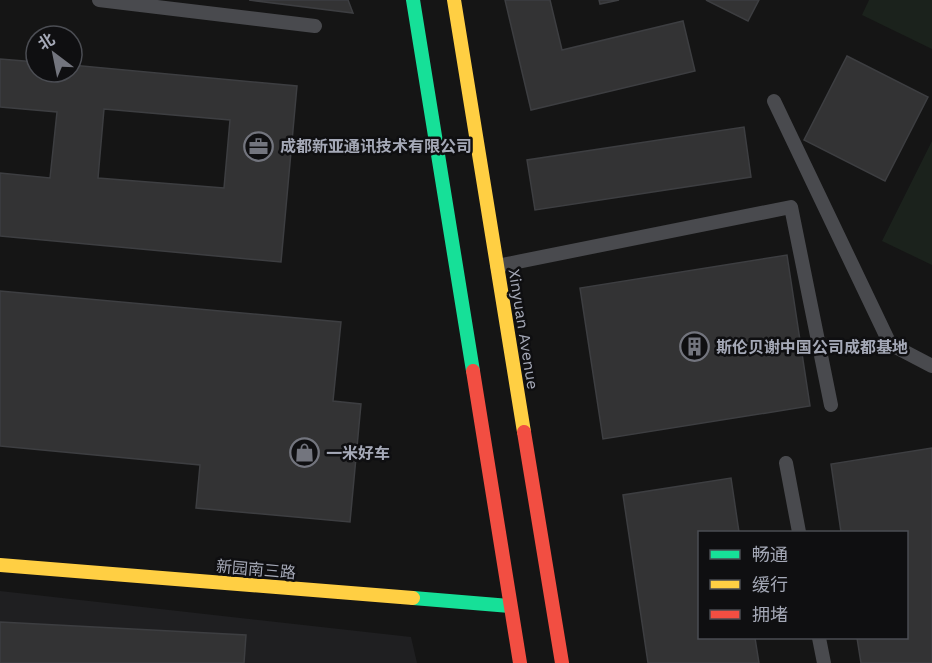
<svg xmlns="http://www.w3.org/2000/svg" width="932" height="663" font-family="'Work Sans','Noto Sans SC',sans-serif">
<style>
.built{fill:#1f1f21}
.green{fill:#1b221c}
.building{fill:#333334;stroke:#3d3e41;stroke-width:1.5;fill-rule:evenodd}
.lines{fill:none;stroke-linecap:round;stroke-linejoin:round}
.lane{stroke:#494a4e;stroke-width:14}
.fast{stroke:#16e098;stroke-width:14}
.slow{stroke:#ffcf43;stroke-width:14}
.jam{stroke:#f24e42;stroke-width:14}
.labels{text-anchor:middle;stroke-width:5;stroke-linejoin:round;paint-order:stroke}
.poi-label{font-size:16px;font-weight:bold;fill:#a5a9b7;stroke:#0f0f11;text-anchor:start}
.street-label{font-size:16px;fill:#a5a9b7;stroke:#0f0f11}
</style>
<rect width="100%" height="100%" fill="#151515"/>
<polygon class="built" points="0,591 411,637 417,663 0,663"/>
<g class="green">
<polygon points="869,0 932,0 932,49 862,15"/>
<polygon points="932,141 932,265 882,241"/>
</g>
<g class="building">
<polygon points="249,0 348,0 353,13"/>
<polygon points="505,0 550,0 562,50 683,21 695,71 531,110"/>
<polygon points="599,0 619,0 600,4"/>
<polygon points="706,0 759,0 748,21"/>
<polygon points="847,56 928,97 885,181 804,140"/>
<path d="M0 59 36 62V72H72V65L297 86 281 262 0 236V173L50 178 57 112 0 107ZM104 109 230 120 224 188 98 178Z"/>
<polygon points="744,127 751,177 535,210 527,160"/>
<polygon points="787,255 810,406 603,439 580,288"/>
<polygon points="0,291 341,322 333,401 361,404 350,522 196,508 200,465 0,446"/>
<polygon points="932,448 932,663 861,663 857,638 906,638 906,532 841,532 831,464"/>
<polygon points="731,478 739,532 700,532 700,638 755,638 759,663 648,663 623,495"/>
<polygon points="0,622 246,635 244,663 0,663"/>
</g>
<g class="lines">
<g class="lane">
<polyline points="99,0 315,26"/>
<polyline points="774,101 890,344 932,366"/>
<polyline points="497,266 791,207 831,405"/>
<polyline points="786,463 799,532"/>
<polyline points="819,638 824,663"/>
</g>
<g class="fast">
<polyline points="413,0 473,371"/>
<polyline points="413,598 510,606"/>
</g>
<g class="slow">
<polyline points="454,0 524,432"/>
<polyline points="0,565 413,598"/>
</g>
<g class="jam">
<polyline points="473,371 520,663"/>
<polyline points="524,432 562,663"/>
</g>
</g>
<defs>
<symbol id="office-ring" viewBox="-11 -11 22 22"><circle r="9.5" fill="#0f0f11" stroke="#73757e" stroke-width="1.5"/><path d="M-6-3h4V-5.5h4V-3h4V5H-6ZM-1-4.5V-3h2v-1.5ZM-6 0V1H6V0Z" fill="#73757e"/></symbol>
<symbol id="building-ring" viewBox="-11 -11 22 22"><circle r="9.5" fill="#0f0f11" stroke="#73757e" stroke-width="1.5"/><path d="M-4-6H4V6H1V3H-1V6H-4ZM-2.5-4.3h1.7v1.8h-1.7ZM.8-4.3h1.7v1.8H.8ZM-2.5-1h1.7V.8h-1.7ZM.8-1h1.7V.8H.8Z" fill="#73757e"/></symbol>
<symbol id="shop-ring" viewBox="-11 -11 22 22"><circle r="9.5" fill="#0f0f11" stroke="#73757e" stroke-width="1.5"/><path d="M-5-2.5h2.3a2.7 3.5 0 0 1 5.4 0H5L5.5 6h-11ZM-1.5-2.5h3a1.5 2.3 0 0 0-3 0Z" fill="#73757e"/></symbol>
</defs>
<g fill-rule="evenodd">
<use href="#office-ring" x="242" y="130" width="33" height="33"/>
<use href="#building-ring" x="678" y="330" width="33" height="33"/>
<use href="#shop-ring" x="288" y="436" width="33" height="33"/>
</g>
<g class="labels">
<g class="poi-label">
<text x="280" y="152">成都新亚通讯技术有限公司</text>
<text x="716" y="353">斯伦贝谢中国公司成都基地</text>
<text x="326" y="459">一米好车</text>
</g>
<g class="street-label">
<text transform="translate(524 329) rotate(81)" y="6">Xinyuan Avenue</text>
<text transform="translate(256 569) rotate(5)" y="6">新园南三路</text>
</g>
</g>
<rect x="698" y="531" width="210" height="108" fill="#0f0f11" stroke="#4b4d53" stroke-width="1.5"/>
<rect x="710" y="550" width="30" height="9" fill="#16e098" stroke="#4b4d53" stroke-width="1.5"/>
<text x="752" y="561" font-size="18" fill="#a5a9b7">畅通</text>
<rect x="710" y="580" width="30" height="9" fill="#ffcf43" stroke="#4b4d53" stroke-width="1.5"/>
<text x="752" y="591" font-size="18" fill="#a5a9b7">缓行</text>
<rect x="710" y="610" width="30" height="9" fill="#f24e42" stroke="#4b4d53" stroke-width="1.5"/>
<text x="752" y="621" font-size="18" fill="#a5a9b7">拥堵</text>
<g transform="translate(54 54) rotate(328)"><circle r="28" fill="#0f0f11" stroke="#4b4d53" stroke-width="1.5"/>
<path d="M0-4.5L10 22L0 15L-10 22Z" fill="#73757e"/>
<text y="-9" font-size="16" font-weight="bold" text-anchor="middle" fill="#a5a9b7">北</text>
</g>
</svg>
